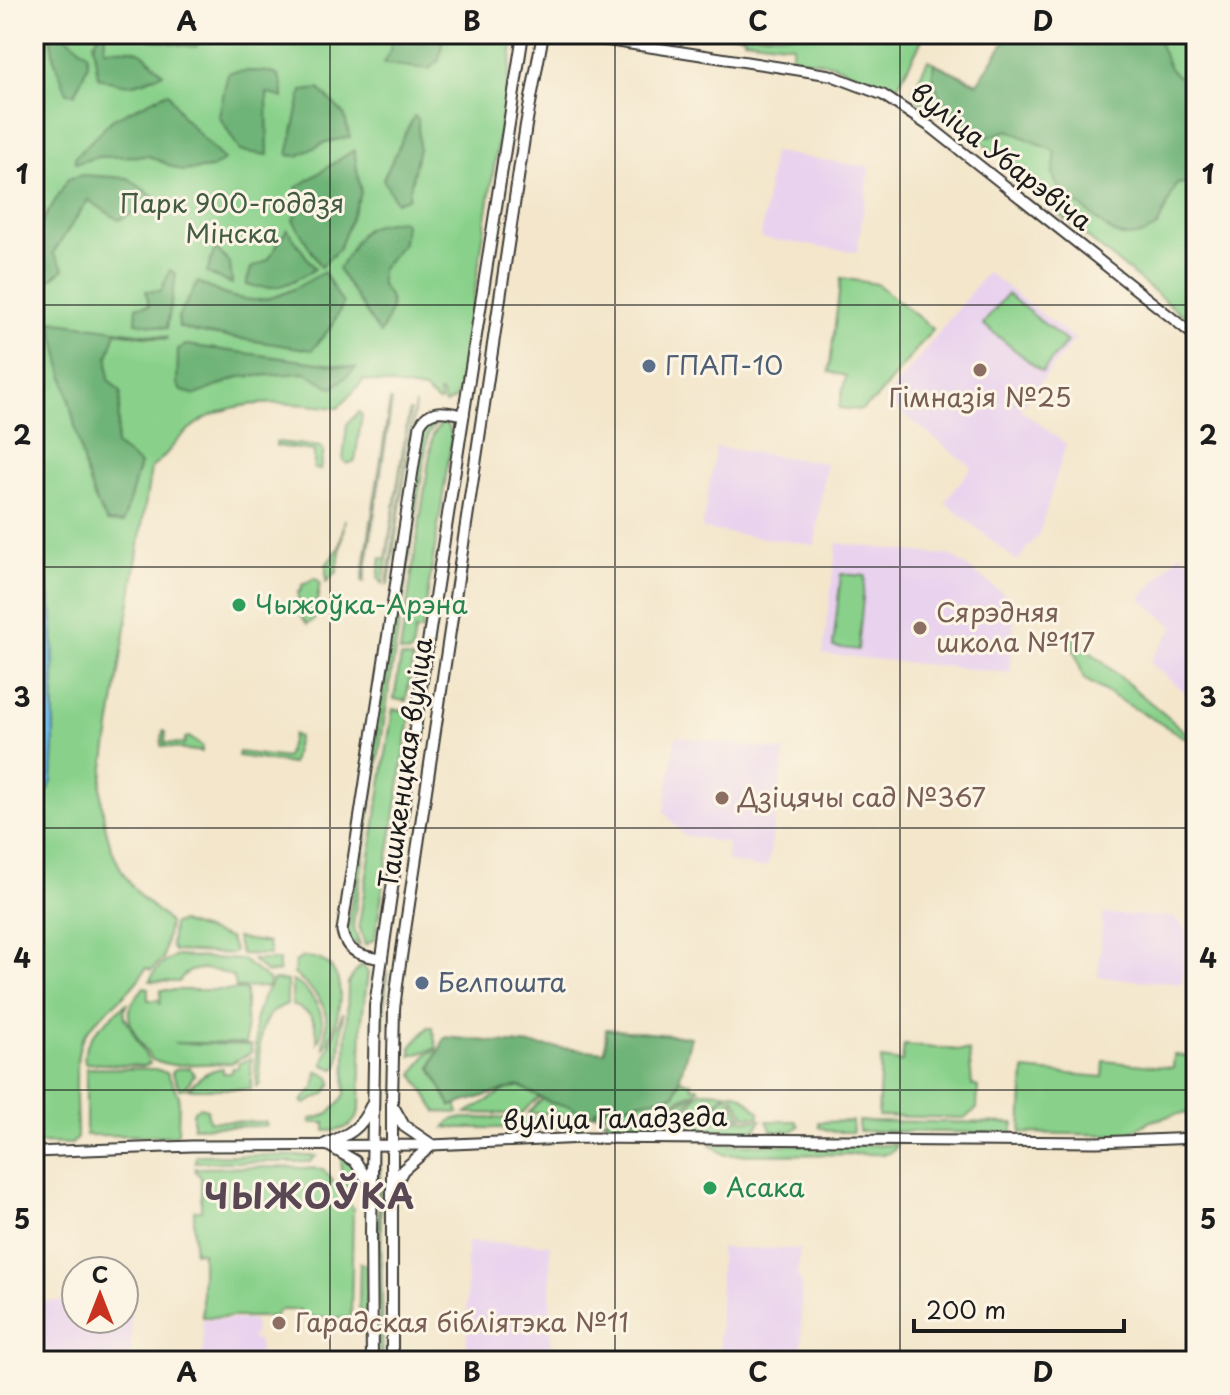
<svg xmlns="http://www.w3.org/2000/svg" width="1230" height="1395" font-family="'Playpen Sans',sans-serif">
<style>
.built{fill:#e9d2ee}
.green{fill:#89d18b;stroke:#527654;stroke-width:2}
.forest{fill:#6eb377;stroke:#45684a;stroke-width:2}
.water{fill:#70bbe9;stroke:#466c82;stroke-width:2}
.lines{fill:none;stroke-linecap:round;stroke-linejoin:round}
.secondary-casing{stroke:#3c3a36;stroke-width:13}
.primary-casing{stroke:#3c3a36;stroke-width:14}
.secondary{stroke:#fff;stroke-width:9}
.primary{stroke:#fff;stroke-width:10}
.grid{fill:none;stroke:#1c1c1c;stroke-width:2;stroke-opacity:0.55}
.service-dot{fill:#5c6f8a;stroke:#fcf5e5;stroke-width:3}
.education-dot{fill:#8d6e63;stroke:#fcf5e5;stroke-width:3}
.leisure-dot{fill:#2e9e5b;stroke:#fcf5e5;stroke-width:3}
.labels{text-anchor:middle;stroke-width:6;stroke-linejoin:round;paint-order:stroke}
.street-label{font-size:26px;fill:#1c1c1c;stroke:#fcf5e5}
.park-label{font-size:26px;fill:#425b43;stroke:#fcf5e5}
.service-label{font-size:26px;fill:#4e5e75;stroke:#fcf5e5;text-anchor:start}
.education-label{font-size:26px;fill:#785e54;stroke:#fcf5e5;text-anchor:start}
.leisure-label{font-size:26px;fill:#27864d;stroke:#fcf5e5;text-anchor:start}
.district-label{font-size:34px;font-weight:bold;letter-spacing:2px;fill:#594754;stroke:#fcf5e5}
.neatline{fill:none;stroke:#1c1c1c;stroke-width:3}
.grid-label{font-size:26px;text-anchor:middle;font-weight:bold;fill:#1c1c1c}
</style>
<rect width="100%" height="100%" fill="#fcf5e5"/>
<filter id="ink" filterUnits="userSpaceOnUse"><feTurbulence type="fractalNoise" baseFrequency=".0125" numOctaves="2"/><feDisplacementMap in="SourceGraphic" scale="16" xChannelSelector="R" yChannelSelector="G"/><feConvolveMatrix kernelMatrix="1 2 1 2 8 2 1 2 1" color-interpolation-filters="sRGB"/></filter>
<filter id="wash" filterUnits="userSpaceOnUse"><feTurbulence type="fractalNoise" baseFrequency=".006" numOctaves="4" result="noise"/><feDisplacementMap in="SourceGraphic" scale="32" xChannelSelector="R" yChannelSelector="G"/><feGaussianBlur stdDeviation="1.8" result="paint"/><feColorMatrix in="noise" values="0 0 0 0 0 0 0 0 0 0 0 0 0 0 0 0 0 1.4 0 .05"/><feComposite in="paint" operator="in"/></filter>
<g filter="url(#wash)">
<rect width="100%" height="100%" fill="#f3e6cb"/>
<g class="built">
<polygon points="773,152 870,167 857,252 761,238"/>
<polygon points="987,272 1075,339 1020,409 1066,444 1039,534 1017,561 945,502 972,467 885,400"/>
<polygon points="716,447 826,463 815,545 702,529"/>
<polygon points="837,543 952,556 1015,602 1010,673 823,654"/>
<polygon points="1180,553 1196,566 1196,701 1149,662 1175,627 1140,599"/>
<polygon points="676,736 785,751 768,865 761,868 727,861 728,843 683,835 664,812"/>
<polygon points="1103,914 1174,917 1186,930 1182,984 1098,977"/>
<polygon points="467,1242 550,1244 551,1361 467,1361"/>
<polygon points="720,1248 800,1249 797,1278 801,1279 802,1361 720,1361"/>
<polygon points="34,1301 76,1301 76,1319 124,1319 124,1301 131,1301 131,1352 117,1361 34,1361"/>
<polygon points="203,1319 254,1320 255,1334 252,1335 252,1339 259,1341 260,1355 289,1355 289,1361 203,1361"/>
</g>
<g class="green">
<path d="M34 34H515L459 391 455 399 445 404 442 394 439 393 441 402H438L424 390 364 380 338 408C285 403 228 394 185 433 172 444 165 459 151 468L101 786C102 828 112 865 141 897 150 906 162 913 169 923L163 959 151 970 146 968C130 997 96 1014 83 1038 72 1058 77 1114 77 1138L72 1144 34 1143V818L46 796 54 748 53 616 44 566V511L34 463Z"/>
<polygon points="730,34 925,34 896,90 831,64 791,57 793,45 744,39 744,36"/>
<path d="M1010 34H1196V326L1055 211C1022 162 963 132 916 99L913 90 928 60 977 83Z"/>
<polygon points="841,278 877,284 933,329 877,398 861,410 839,408 846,376 829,372"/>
<polygon points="1007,294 1067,342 1042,372 983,324"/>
<polygon points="415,404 389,582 387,584"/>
<polygon points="409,411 410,411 383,584 378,578 381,558 386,559"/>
<polygon points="359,412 362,415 355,461 347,464 343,460 347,424"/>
<polygon points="430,420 439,420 428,434 353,925 360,946 349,940 347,930 423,427"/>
<polygon points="443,422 449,427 452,437 422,631 415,631 412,651 409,653 400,652 433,434"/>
<polygon points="276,442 321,447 324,451 320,470 314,469 314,451 276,446"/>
<polygon points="345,519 337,572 326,582 326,565 339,548"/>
<polygon points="841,574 865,576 858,650 833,647"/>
<polygon points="315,578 320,582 314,620 307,624 298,612 298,592 301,591 302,585"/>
<polygon points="1068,633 1196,741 1196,744 1084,679"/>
<polygon points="401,657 413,659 406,701 394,699"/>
<polygon points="393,709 411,712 375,939 365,945 359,925"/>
<polygon points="163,731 166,732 165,743 184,744 185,738 189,737 202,746 202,752 161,746"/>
<polygon points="293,734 298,737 292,764 238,756 239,752 286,758"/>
<polygon points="180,922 229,938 235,951 232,954 174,951 171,946 173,924"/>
<polygon points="236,938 268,943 270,955 241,954"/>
<path d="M177 956 243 960 270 981 268 987 236 988 233 977C217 969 188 963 179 982L150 981C153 970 166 959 177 956Z"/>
<path d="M303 957C355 957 342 1019 324 1049 322 1042 325 1038 326 1030 330 1004 312 989 294 974L295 962Z"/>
<polygon points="252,960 279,960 279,972 267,973"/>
<path d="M362 964 368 973 362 1019 360 1108C355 1127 343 1131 325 1131V1123H311V1119C328 1117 336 1109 345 1094L348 982Z"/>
<polygon points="387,971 383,1036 383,1132 382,1056 379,1021"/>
<path d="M274 980 287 981V1004C251 1017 261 1053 260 1084L256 1087 255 1021 263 996Z"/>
<path d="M292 981C313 989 332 1022 317 1043 318 1022 312 1011 292 1005Z"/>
<path d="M144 987 148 988V1000H160V1005L161 990H246V1043H173L251 1045V1053L231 1063 172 1065 152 1060C144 1047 127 1027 129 1010 131 1002 139 994 144 987Z"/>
<path d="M128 1002 124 1010 125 1017 150 1064 143 1066 85 1063C79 1038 111 1018 128 1002Z"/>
<path d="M343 1012 339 1065 335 1069 323 1065C324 1059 340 1020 343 1012Z"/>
<polygon points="428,1027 432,1027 437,1048 411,1056 411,1047"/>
<polygon points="904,1045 969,1051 972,1085 978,1087 977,1109 964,1118 878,1116 881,1059 902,1062"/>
<polygon points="436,1050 438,1051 431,1068 451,1106 456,1104 459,1113 437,1112 413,1074 427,1054"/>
<polygon points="1174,1055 1196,1057 1196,1113 1177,1114 1151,1121 1126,1135 1021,1133 1024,1070 1103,1077 1104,1061 1173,1068"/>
<path d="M251 1058V1089H188C198 1078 207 1070 223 1068V1073H231L232 1068H238V1064Z"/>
<polygon points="86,1068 155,1069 167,1073 179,1096 178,1133 173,1136 86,1135"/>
<polygon points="190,1068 194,1075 185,1088 180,1089 172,1073 175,1069"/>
<polygon points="317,1071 330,1077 332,1083 325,1094 305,1104 302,1101 315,1087"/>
<polygon points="680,1079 691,1083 692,1087 698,1087 698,1090 647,1116 640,1116 636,1103 675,1095"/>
<polygon points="520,1086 540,1097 520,1114 466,1113 508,1089"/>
<polygon points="701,1091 725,1092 708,1116 681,1116"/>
<path d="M730 1092C742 1092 751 1104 759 1112V1117L745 1116Z"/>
<polygon points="697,1093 676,1116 653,1116"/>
<polygon points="727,1093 742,1117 710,1116"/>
<polygon points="543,1098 569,1105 582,1115 528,1113"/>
<polygon points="633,1104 639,1116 595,1114 594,1109"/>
<polygon points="199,1107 207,1109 209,1121 266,1122 266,1126 193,1127 193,1112"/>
<polygon points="458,1118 579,1119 583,1125 581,1128 445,1128 450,1121"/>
<polygon points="610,1118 761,1120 755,1131 619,1129 602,1120"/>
<polygon points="767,1121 796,1121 799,1126 792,1131 772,1132"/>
<polygon points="852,1121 853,1132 834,1132 819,1127 819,1122"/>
<polygon points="858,1121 1014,1123 1012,1133 859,1131"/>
<polygon points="710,1144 896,1145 894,1150 887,1154 725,1155"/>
<polygon points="199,1155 205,1155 316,1156 310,1162 195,1162 196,1156"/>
<polygon points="342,1157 345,1157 361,1177 361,1184 352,1182 350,1194 340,1181"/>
<polygon points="378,1158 380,1158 383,1361 379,1361"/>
<polygon points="281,1167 323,1169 353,1208 351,1318 304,1317 300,1310 279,1310 274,1317 202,1317 202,1252 194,1252 194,1210 201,1210 201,1177 195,1171 195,1168"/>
<polygon points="360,1263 366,1265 366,1316 359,1307"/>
</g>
<g class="forest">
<polygon points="50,34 63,34 87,53 88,64 75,94 67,93 54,59"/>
<path d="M99 34H105L104 49C141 49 137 45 163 73 134 86 128 89 98 77L93 44Z"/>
<polygon points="146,34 210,34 195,47 150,39"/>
<path d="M388 34H444L439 60 429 69 384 64C389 53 394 46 388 34Z"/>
<path d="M1010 34H1154C1171 57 1160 76 1196 82V182L1177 184 1157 227C1121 250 1108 228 1082 207 1071 198 1056 190 1053 175 1052 167 1058 160 1054 151L1008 130 990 137H982C963 115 926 97 934 63L977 84Z"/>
<path d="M249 71C274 72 283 69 283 98L267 93 268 155 240 151 219 116 227 76 230 72Z"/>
<polygon points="319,89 344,114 350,137 326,142 298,156 288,155 302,91"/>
<polygon points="168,92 182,116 224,160 212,168 182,171 149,156 98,157 76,163 75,157 113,119"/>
<polygon points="414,116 418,119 419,148 408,198 396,202 383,179"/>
<path d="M354 150 361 193 339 249 321 267 293 220C299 208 302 201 296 188Z"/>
<polygon points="82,175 128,178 158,200 119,220 88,200 53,253 64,269 43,285 38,229 68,179"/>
<path d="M401 220 405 223 403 243 381 270V285C398 302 390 315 380 334L338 269C365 233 351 227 401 220Z"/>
<path d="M287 229 315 269C289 284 277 292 246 285L251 268 268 260Z"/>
<polygon points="217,249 230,264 232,284 207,273 214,251"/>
<polygon points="170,270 176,274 167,328 136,322 137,306 149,306 146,291 161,291"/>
<path d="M324 272 343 304 332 326 312 350 196 332 179 327 178 317 198 282C254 312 272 302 324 272Z"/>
<polygon points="51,321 167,337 167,339 116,332 108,357 109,380 121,392 116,445 140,464 123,523 107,522 95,500 85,470"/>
<polygon points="186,345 356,368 333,388 306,373 240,377 196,395 181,391 177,384 178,349"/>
<polygon points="390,400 392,401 364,582 362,581"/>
<polygon points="606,1029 691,1037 675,1095 595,1110 595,1114 582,1114 569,1106 551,1103 519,1086 451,1106 431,1068 445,1037 605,1052"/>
</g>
<polygon class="water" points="34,463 44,511 44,566 53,616 54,748 52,782 34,818"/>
</g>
<g filter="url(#ink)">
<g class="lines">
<defs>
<g id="secondary">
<polyline points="566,34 830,75 883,95 932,128 1196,337"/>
<path d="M382 959C362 956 346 953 342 931L420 425C430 406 446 412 464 415"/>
<polyline points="34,1152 192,1146 432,1145 584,1138 1097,1142 1196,1138"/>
</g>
<g id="primary">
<polyline points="394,1108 404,1126 432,1145 403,1170 394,1187"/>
<path d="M326 1144C348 1135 361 1129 371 1106"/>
<polyline points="326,1144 355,1161 370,1184"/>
<polyline points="372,1361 371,1230 375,1006 422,681 523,34"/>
<polyline points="392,1361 392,1102 394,1009 398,977 526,125 543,34"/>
</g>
</defs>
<use href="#secondary" class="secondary-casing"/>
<use href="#primary" class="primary-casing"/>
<use href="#secondary" class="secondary"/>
<use href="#primary" class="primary"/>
</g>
</g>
<path class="grid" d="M330 34V1361M615 34V1361M900 34V1361M34 305H1196M34 567H1196M34 828H1196M34 1090H1196"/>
<g class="service-dot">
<circle cx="649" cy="366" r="8"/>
<circle cx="422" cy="983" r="8"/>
</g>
<g class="education-dot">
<circle cx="980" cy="370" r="8"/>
<circle cx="920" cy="628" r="8"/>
<circle cx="722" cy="798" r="8"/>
<circle cx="279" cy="1323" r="8"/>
</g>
<g class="leisure-dot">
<circle cx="239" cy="605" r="8"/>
<circle cx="710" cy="1188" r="8"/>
</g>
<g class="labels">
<g class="street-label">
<text transform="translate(1001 157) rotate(38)" y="9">вуліца Убарэвіча</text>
<text transform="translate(406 763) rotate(-82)" y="9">Ташкенцкая вуліца</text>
<text transform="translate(615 1119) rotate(-1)" y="9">вуліца Галадзеда</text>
</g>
<g class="park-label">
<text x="232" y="213">Парк 900-годдзя<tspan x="232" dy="30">Мінска</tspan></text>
</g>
<g class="service-label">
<text x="665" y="375">ГПАП-10</text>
<text x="438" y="992">Белпошта</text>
</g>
<g class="education-label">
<text x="980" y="407" text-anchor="middle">Гімназія №25</text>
<text x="936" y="622">Сярэдняя<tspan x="936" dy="30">школа №117</tspan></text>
<text x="738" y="807">Дзіцячы сад №367</text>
<text x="295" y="1332">Гарадская бібліятэка №11</text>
</g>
<g class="leisure-label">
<text x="255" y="614">Чыжоўка-Арэна</text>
<text x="726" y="1197">Асака</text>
</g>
<g class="district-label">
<text x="310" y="1209">ЧЫЖОЎКА</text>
</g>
</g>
<rect width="1230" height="1395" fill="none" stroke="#fcf5e5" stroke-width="88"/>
<g transform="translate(100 1295)"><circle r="38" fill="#fcf5e5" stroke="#a29e95" stroke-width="2"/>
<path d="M0-6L14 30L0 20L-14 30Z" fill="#c8321e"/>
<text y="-12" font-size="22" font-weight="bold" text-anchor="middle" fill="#1c1c1c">С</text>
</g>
<path d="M914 1319v12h210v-12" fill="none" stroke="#1c1c1c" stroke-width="4"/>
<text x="926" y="1319" font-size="24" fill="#1c1c1c" stroke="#fcf5e5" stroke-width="6" paint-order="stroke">200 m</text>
<rect x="44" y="44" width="1142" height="1307" class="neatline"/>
<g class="grid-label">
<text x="187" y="31">A</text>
<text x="472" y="31">B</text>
<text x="758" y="31">C</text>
<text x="1043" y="31">D</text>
<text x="22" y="184">1</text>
<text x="1208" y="184">1</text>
<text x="22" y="445">2</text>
<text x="1208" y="445">2</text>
<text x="22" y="707">3</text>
<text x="1208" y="707">3</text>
<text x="22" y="968">4</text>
<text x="1208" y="968">4</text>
<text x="22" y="1229">5</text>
<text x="1208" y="1229">5</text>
<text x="187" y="1382">A</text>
<text x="472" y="1382">B</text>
<text x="758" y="1382">C</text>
<text x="1043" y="1382">D</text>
</g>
</svg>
